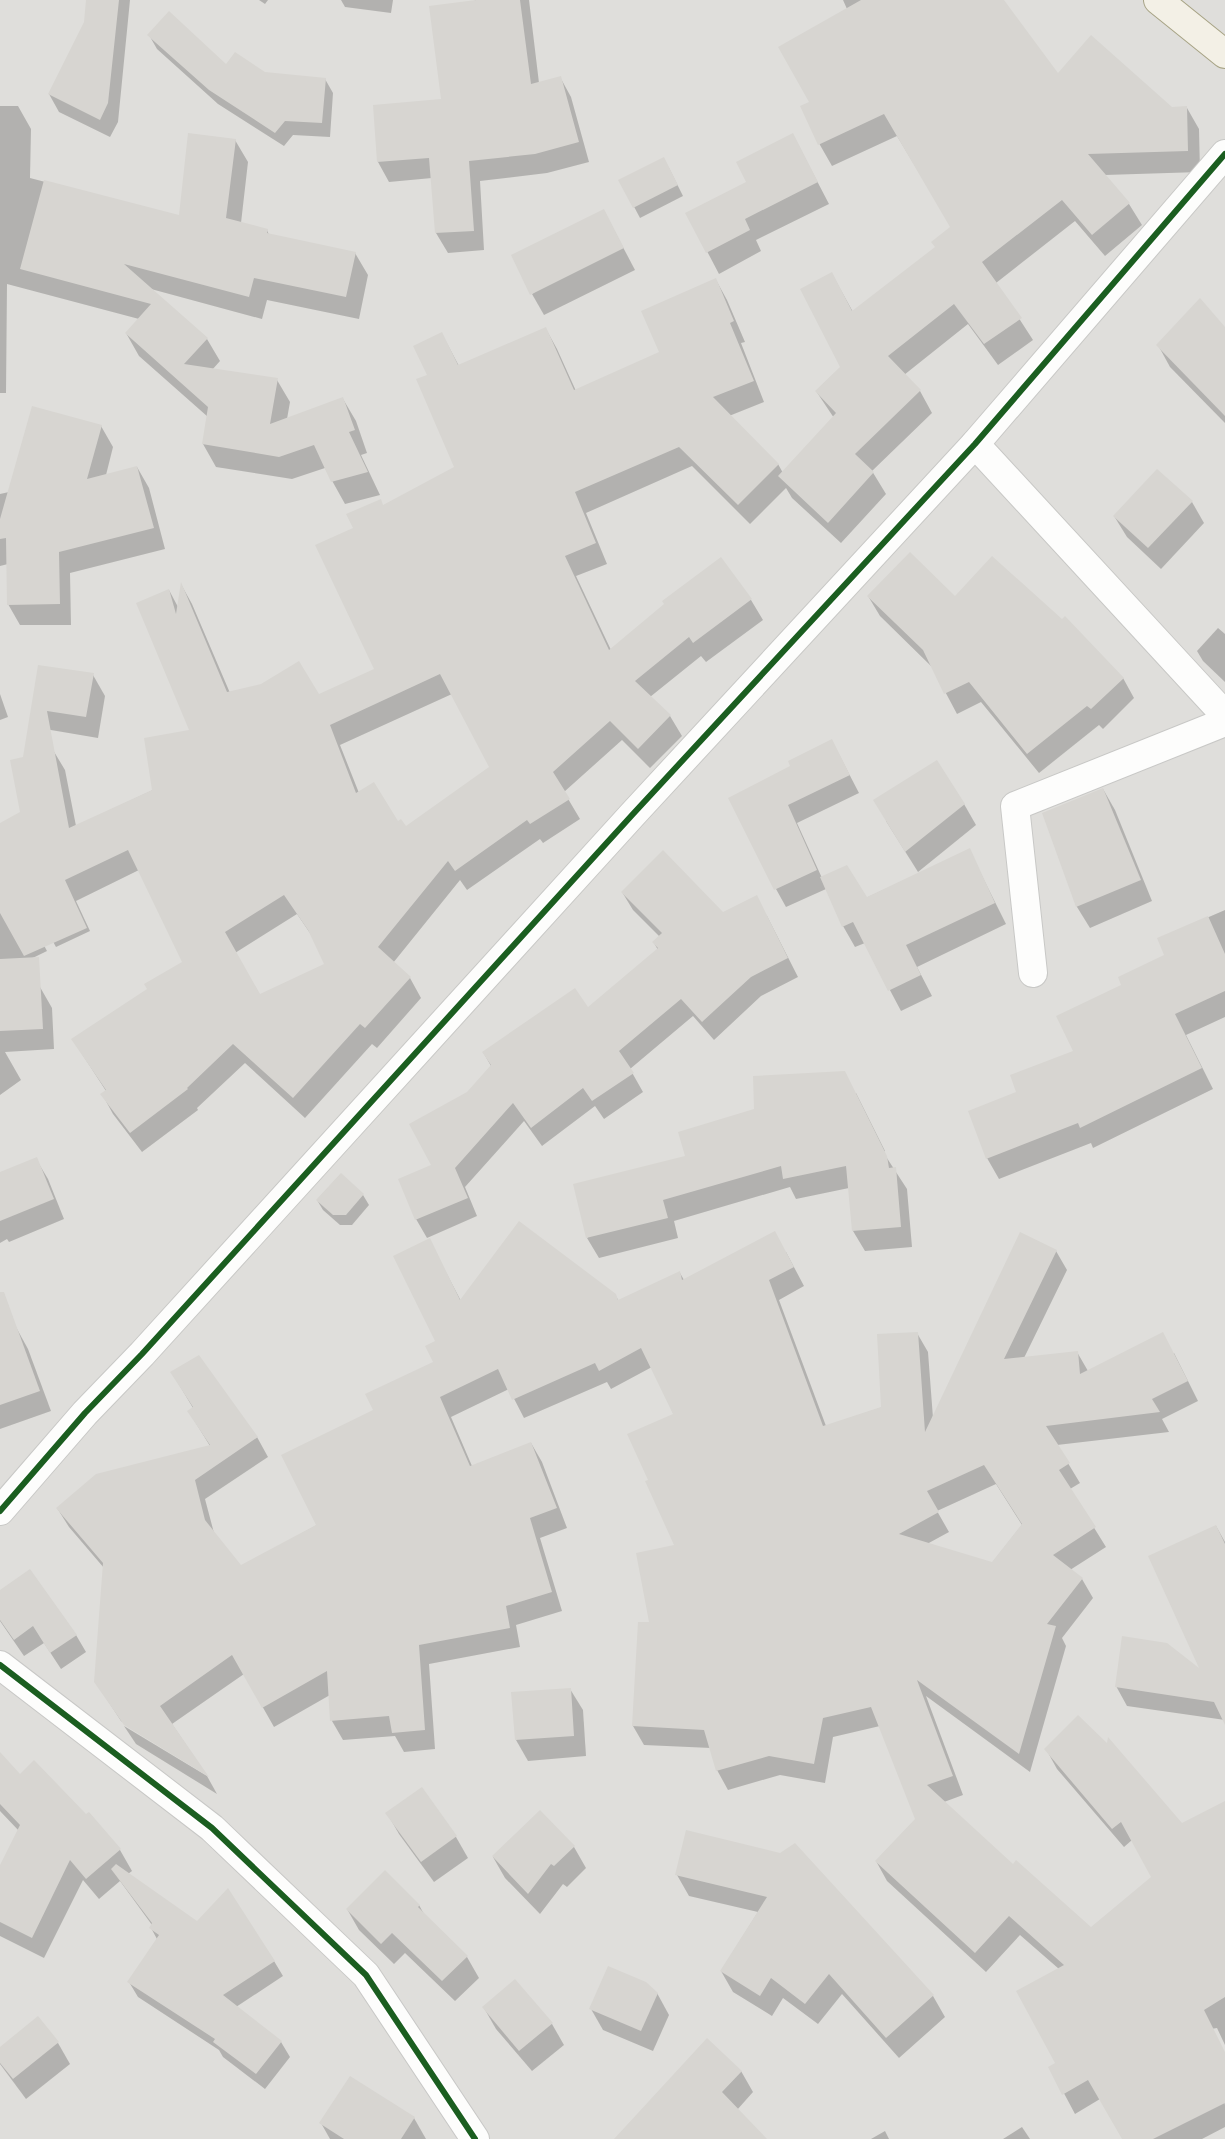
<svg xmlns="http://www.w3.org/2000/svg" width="1225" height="2139" font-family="Rubik,sans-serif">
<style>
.residential{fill:#dfdedb}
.shadow{fill:#0003;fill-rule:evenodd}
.building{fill:#d7d5d1;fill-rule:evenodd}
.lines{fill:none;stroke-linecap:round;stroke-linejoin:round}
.minor-casing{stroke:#c8c8c6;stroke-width:30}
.major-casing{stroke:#a7a385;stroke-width:30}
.minor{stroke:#fdfdfc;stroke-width:28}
.major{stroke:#f3f0e6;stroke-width:28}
.cycleway-casing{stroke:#fff;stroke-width:9}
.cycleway{stroke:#1b5e20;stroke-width:6}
</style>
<rect width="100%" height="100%" fill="#f0efea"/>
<rect class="residential" x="0" y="0" width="1225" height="2139"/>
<g class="shadow">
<polygon points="87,0 130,0 118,122 110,137 59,112 49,94 85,22"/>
<polygon points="259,0 268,0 265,4"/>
<polygon points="341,0 393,0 391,13 345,7"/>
<polygon points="475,0 529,0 539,83 560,77 571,97 589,162 547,173 480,181 484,250 448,253 436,233 432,178 389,182 378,162 374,106 442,101"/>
<path d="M843 0H1002L1058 75 1172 108H1187L1199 129 1200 172 1105 175 1129 204 1142 225 1105 256 1075 221 996 283 1033 340 998 365 968 324 904 375 920 391 932 413 872 471 886 494 841 543 792 498 786 488 750 524 692 466 586 513 607 564 576 576 611 650 721 559 751 600 763 620 706 662 701 656 650 697 670 716 682 736 650 768 622 740 564 792 580 819 543 843 540 839 467 890 460 880 393 963 410 978 421 998 377 1048 372 1044 305 1118 245 1063 197 1108 198 1110 142 1152 113 1114 102 1094 106 1091 73 1040 149 989 184 962 139 870 76 901 90 931 56 947 45 927 53 750 65 770 76 826 153 790 191 731 169 590 178 607 182 586 192 604 230 693 318 696 375 670 354 528 383 506 456 468 428 375 442 334 459 366 546 329 557 349 576 391 661 353 716 280 727 300 745 342 741 343 764 402 729 416 778 464 783 473 834 418 816 391 841 367 832 274 853 312 936 248 952 227 897 136 832 166 820 145 802 106 811 102 847 9ZM452 694 491 768 406 828 359 793 340 745ZM297 914 314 939 326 964 260 995 235 953Z"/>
<polygon points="149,35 227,66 265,74 325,79 333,93 330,137 293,135 284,146 218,104 157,49"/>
<polygon points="0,106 18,106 31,129 30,178 180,217 235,140 248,162 241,223 267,230 269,235 355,253 368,275 359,319 267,300 262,319 151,289 207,339 220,361 212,370 277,380 290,402 287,419 343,399 356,421 367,453 361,455 380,495 345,504 325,468 292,479 216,467 203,444 208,417 139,356 126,333 139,319 7,284 6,393 0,393"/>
<polygon points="793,135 829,204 756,240 761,251 719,274 687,213 748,182"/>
<polygon points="669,168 683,196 640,218 620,180"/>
<polygon points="615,232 635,270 544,315 532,294"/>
<polygon points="1225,329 1225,423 1170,367 1158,345"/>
<polygon points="101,426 113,447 106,475 137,467 149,488 165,549 70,573 71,625 20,625 8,604 8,564 0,566 0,494 9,492"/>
<polygon points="1192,502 1204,523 1161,569 1127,537 1114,516"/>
<polygon points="868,596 955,597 1123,678 1134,698 1103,729 1099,725 1039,773 981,702 957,714 932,667 880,616"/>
<polygon points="1218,628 1225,634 1225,682 1203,661 1197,651"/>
<polygon points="93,675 105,696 98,738 45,729 33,708"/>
<polygon points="0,694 8,717 0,720"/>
<polygon points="832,741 859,793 797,823 822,878 866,898 969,850 1006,924 917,967 932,996 901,1011 865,943 855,947 843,926 826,889 786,907 776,889 792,766"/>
<polygon points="1103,789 1115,810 1152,901 1090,928 1077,907 1044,814"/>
<polygon points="964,804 976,825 918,872 886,821"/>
<polygon points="0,865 47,951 0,974"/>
<polygon points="622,892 723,913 767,916 798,977 761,996 714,1040 693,1016 630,1069 643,1092 604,1119 595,1106 542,1146 524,1121 465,1187 477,1216 427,1238 416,1219 433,1166 468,1093 491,1066 483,1052 587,1009 658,950 654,943 660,937 633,910"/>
<polygon points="1225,910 1225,1017 1186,1035 1213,1089 1093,1148 1091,1143 999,1179 987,1158 1018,1092 1075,1051 1123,985 1166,956 1158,939"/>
<polygon points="40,987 52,1008 54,1049 5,1052 21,1080 0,1095 0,1014"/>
<polygon points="856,1093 885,1151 883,1152 907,1189 912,1247 865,1251 853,1231 849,1188 796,1199 790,1187 674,1221 678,1238 599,1258 587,1238 687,1157 755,1110"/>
<polygon points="36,1159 48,1179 64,1219 9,1242 7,1239 0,1243 0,1173"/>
<polygon points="341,1174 363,1195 369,1205 352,1225 340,1225 323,1210 317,1200"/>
<path d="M429 1240 461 1301 615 1295 619 1301 680 1273 684 1280 786 1252 804 1286 779 1300 826 1426 883 1407 917 1333 928 1352 933 1418 1056 1251 1067 1270 1024 1358 1077 1352 1088 1371 1174 1353 1198 1401 1162 1419 1169 1432 1057 1445 1080 1483 1070 1489 1106 1547 1070 1570 1082 1579 1093 1598 1062 1638 1066 1646 1030 1772 926 1696 963 1795 944 1802 1013 1866 1091 1928 1153 1877 1132 1840 1124 1847 1057 1769 1046 1749 1181 1825 1225 1803V2045L1217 2028 1211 2029 1225 2105V2127L1202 2139H1123L1100 2099 1075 2114 1050 2067 1057 2064 1059 1969 1020 1935 986 1972 887 1881 876 1861 916 1819 880 1726 833 1737 825 1783 780 1775 728 1790 717 1770 711 1748 644 1745 633 1726 650 1624 675 1546 649 1480 674 1415 652 1367 611 1389 607 1382 524 1418 509 1389 451 1417 472 1466 531 1443 542 1462 567 1528 540 1538 562 1611 516 1625 520 1647 429 1664 435 1749 404 1752 395 1736 343 1740 332 1721 330 1695 274 1727 244 1674 172 1724 205 1773 121 1721 95 1681 104 1568 69 1527 57 1508 210 1446 189 1412 193 1408 172 1373 257 1437 268 1457 205 1499 214 1533 241 1567 317 1525 374 1411 435 1362 437 1342ZM996 1484 1022 1525 992 1563 927 1544 949 1532 937 1511Z"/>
<polygon points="17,1329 28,1349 51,1411 0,1429 0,1335"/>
<polygon points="1216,1526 1225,1542 1225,1720 1127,1706 1116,1686 1202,1672"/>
<polygon points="0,1591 76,1635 86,1652 61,1669 44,1643 24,1656 0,1621"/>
<polygon points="570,1689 583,1710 586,1756 528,1761 516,1740"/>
<polygon points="124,1726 207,1776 217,1794 136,1744"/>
<polygon points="0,1754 20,1776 86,1816 89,1813 120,1850 132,1871 128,1874 198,1923 274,1961 283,1976 236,2007 281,2042 290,2057 265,2089 223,2057 219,2050 138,1997 129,1982 157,1939 151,1928 152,1925 120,1881 99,1899 83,1880 44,1958 0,1936 0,1868 19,1831 0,1811"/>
<polygon points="540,1811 574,1847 586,1868 567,1887 563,1884 540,1914 505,1878 493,1857"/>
<polygon points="387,1813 456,1837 468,1858 434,1882 399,1834"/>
<polygon points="687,1832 933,1996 945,2017 899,2058 842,1994 818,2024 783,1998 772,2016 733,1992 721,1971 758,1912 689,1896 677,1875"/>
<polygon points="419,1905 425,1916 467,1957 479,1978 455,2001 405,1953 394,1964 359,1930 347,1909"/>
<polygon points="657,1993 669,2015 653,2051 603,2030 591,2009"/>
<polygon points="484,2008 552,2024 564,2045 532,2071 496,2029"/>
<polygon points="58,2043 70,2064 26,2099 0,2064 0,2048"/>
<polygon points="741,2071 753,2092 737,2110 766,2139 616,2139"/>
<polygon points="414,2118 426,2139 330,2139 321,2123"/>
<polygon points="1022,2127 1030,2139 1003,2139"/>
<polygon points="885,2131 889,2139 871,2139"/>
</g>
<g class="building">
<polygon points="86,0 119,0 108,103 100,120 48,94 84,22"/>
<polygon points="476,0 520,0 531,84 561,76 579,142 535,154 469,161 474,231 435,233 429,158 377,162 373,105 441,99 429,6"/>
<polygon points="861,0 1004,0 1058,73 1091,35 1172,107 1187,106 1188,151 1088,154 1130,203 1092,235 1062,200 982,262 1022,318 984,344 954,304 888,356 921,390 855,454 874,472 828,523 778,476 836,413 815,391 840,367 800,289 832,272 852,311 935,247 931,242 950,227 884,114 818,145 800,106 809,102 778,47"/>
<polygon points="169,11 226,64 235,52 265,72 326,78 322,123 285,121 275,133 209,90 147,35"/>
<polygon points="188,133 236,139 226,218 268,229 267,233 356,252 346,297 254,278 249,297 124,264 208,338 184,364 278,378 270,424 343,397 355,430 349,432 368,472 331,482 314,445 279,457 202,444 208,407 125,333 151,304 20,269 44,180 179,215"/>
<polygon points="793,133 818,182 745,219 750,230 706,253 685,213 746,182 736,162"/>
<polygon points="664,157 678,185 633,208 618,180"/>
<polygon points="604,209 624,248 530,295 511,255"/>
<path d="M716 278 734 321 730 323 754 381 713 397 779 464 738 505 679 447 575 492 596 543 565 556 609 650 664 604 662 601 721 557 752 599 693 643 689 637 635 681 671 715 638 749 610 721 553 772 570 799 530 824 527 820 455 871 448 861 378 947 411 977 365 1028 360 1024 293 1098 233 1044 187 1088 188 1089 130 1133 100 1094 106 1090 71 1039 147 989 144 984 182 962 128 850 65 880 87 928 24 956 0 913V823L20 812 10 760 23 757 38 665 94 673 86 717 47 711 69 828 152 790 144 738 189 730 136 603 169 589 176 614 181 582 227 692 261 684 299 661 319 694 374 669 315 545 353 528 346 514 381 499 383 505 454 467 416 379 427 375 413 346 442 332 458 365 546 327 574 390 659 352 641 311ZM440 674 489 767 406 826 401 819 398 821 374 782 356 793 330 725ZM284 895 308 930 324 964 260 994 225 932Z"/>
<polygon points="1200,298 1225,327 1225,416 1156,345"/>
<polygon points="32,406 102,425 87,479 137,466 154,528 59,552 60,604 7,605 6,538 0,539 0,519"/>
<polygon points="1157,469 1193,501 1148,548 1113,516"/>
<polygon points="910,552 955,596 992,556 1062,619 1065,616 1124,678 1091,709 1087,706 1027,754 969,682 944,694 923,650 867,596"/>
<polygon points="832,739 850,775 788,805 817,870 774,890 728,798 790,766 788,761"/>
<polygon points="937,760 965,804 905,852 873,800"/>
<polygon points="1103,788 1141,880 1076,907 1042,813"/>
<polygon points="970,848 995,903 906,945 921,975 888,991 853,922 842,927 820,877 847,865 867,897"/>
<polygon points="663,850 723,912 757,895 788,958 751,977 702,1022 681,999 619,1051 634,1073 592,1101 583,1088 531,1128 513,1103 455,1168 468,1198 415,1220 398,1179 431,1165 409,1124 467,1092 491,1065 482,1052 575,988 588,1007 658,948 652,942 662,933 621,892"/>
<polygon points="1208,916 1225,954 1225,991 1175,1014 1202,1068 1080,1128 1078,1123 986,1159 968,1111 1016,1092 1010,1075 1073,1051 1056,1016 1121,985 1118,977 1164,955 1157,938"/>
<polygon points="39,957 43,1029 0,1031 0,959"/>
<polygon points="845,1071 887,1156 889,1168 896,1167 901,1227 852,1231 846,1166 783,1179 781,1166 663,1200 668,1218 586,1238 573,1184 685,1156 678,1132 754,1109 753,1076"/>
<polygon points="37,1157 54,1199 0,1221 0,1172"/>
<polygon points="341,1173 364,1194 346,1215 333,1215 316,1200"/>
<path d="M519 1221 616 1294 618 1300 680 1271 682 1280 775 1231 794 1267 769 1280 823 1426 881 1407 877 1334 918 1332 925 1432 1020 1232 1057 1250 1004 1359 1078 1351 1080 1374 1163 1332 1188 1381 1152 1399 1160 1412 1046 1426 1070 1463 1059 1470 1096 1527 1053 1555 1083 1578 1047 1624 1056 1626 1019 1754 917 1680 953 1776 927 1785 1013 1864 1016 1860 1091 1927 1151 1877 1121 1822 1112 1829 1044 1749 1078 1715 1107 1743 1108 1737 1182 1823 1225 1801V1997L1204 2010 1225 2052V2103L1153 2139H1122L1088 2080 1062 2095 1048 2067 1055 2063 1016 1991 1064 1965 1009 1916 975 1953 875 1861 915 1819 871 1707 823 1718 814 1764 769 1756 716 1771 704 1730 632 1726 638 1622H649L636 1553 674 1545 645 1481 648 1480 627 1434 673 1414 641 1348 599 1371 595 1363 512 1400 498 1369 440 1397 470 1466 531 1442 557 1508 530 1518 552 1592 506 1606 510 1628 419 1645 425 1730 392 1733 389 1716 330 1721 327 1671 262 1708 232 1655 160 1706 209 1777 124 1725 94 1682 103 1563 56 1508 96 1474 210 1445 187 1411 193 1407 170 1372 199 1355 258 1437 195 1480 205 1520 241 1565 316 1525 281 1455 373 1410 365 1394 433 1362 425 1346 435 1341 393 1256 430 1238 460 1300ZM984 1465 1022 1524 992 1562 899 1534 939 1512 927 1491Z"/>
<polygon points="0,1292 4,1292 40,1391 0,1405"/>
<polygon points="1216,1525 1225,1544 1225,1725 1214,1702 1115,1687 1122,1636 1167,1643 1199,1668 1148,1556"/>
<polygon points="30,1569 77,1635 50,1653 33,1626 14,1640 0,1620 0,1590"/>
<polygon points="571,1688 574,1736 515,1740 511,1692"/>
<polygon points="0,1752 20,1774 34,1760 86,1814 89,1812 121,1849 86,1879 70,1860 32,1938 0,1922 0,1865 20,1825 0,1804"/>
<polygon points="422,1787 457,1836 421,1862 385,1813"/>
<polygon points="540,1810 575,1846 554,1866 551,1864 528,1894 492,1856"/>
<polygon points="686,1830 780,1853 795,1843 934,1995 886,2038 829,1974 805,2004 771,1978 760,1996 720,1971 767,1897 675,1875"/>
<polygon points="116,1864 197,1921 228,1888 275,1961 223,1995 282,2041 256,2074 213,2042 215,2039 127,1982 159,1935 149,1928 152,1923 111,1869"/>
<polygon points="385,1870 420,1905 418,1907 468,1956 442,1981 392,1933 381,1944 346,1909"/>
<polygon points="608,1966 646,1982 658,1993 641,2031 589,2009"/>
<polygon points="515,1979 553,2023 519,2051 482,2007"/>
<polygon points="38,2016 59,2042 13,2079 0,2063 0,2047"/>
<polygon points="707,2038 742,2071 722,2092 767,2139 614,2139"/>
<polygon points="350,2076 415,2117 401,2139 344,2139 319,2123"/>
</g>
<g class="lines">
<defs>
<g id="minor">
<polyline points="975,444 1225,715"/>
<polyline points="1033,973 1015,806 1225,722"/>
<polyline points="0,1511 85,1413 142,1354 633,814 975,444 1225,154"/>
<polyline points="0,1665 212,1828 366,1975 475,2139"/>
</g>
<polyline id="major" points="1158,0 1225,54"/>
</defs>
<use href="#minor" class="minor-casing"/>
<use href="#major" class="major-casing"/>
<use href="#minor" class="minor"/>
<use href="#major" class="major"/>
<defs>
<g id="cycleway">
<polyline points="0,1511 85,1413 142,1354 633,814 975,444 1225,154"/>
<polyline points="0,1665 212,1828 366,1975 475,2139"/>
</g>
</defs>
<use href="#cycleway" class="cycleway-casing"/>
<use href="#cycleway" class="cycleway"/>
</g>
</svg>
